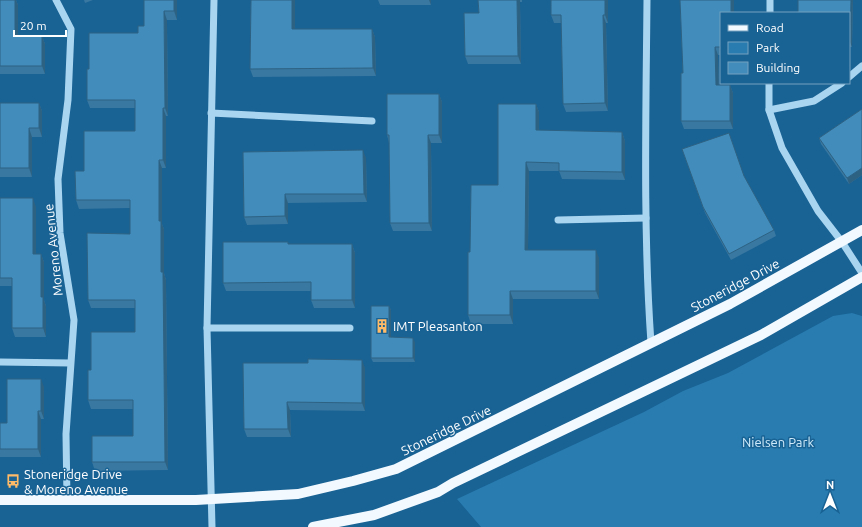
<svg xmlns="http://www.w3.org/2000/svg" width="862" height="527" font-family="Ubuntu,sans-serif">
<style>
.green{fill:#287cb0}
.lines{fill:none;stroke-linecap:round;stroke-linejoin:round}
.minor{stroke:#a9d5f0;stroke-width:7}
.major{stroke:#f2f9ff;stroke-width:10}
.wall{fill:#3878a1}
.shaded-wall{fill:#2e6283}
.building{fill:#418cbb;stroke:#2e6283}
.labels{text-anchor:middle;stroke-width:3;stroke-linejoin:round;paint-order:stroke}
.street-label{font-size:13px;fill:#fff;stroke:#196294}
.poi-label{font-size:13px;fill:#fff;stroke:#196294;text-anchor:start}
.park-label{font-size:13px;fill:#d0ebfb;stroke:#196294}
</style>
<rect width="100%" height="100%" fill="#196294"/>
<polygon class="green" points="852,313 862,316 862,527 481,527 457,499 644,412 683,391 728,373 833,316"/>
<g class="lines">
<g class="minor">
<polyline points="56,0 71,29 68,100 58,179 60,233 74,320 66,434 67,500"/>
<path d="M647 0C646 114 643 229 651 343"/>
<polyline points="770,0 770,13"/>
<polyline points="849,77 862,66"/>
<polyline points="769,83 769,110 782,148 818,211 842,242 862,273"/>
<polyline points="769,110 814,101 842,83"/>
<polyline points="211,113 372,121"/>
<polyline points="558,220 646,218"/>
<polyline points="207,328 350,328"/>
<polyline points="0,362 70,363"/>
<polyline points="212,527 207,328 214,0"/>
</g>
<g class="major">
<polyline points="0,500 196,500 298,494 353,481 396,469 730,304 862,230"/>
<polyline points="313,527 374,515 438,492 453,483 761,335 862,277"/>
</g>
</g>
<g class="wall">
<polygon points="0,0 16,0 18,5 18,36 42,36 45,44 45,74 0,74"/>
<polygon points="84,0 93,0 85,3"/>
<polygon points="177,0 177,20 167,20 168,116 166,116 166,168 162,168 162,224 164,229 164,273 166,280 168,470 95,471 92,462 133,436 133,409 91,409 88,400 91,370 135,332 135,308 91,308 88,300 130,234 130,208 79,209 76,200 84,171 135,131 135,108 90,108 87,100 89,69 138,33 144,26"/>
<polygon points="251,0 295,0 295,29 372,29 375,37 376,76 253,77 250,69"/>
<polygon points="378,0 431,0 431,5 380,5"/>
<polygon points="478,0 522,0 522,2 520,2 521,64 468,64 465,56 479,13"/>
<polygon points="608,0 608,23 606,23 608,111 566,112 563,104 561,23 554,23 551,15"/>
<polygon points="680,0 734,0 734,13 721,13 721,55 718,55 719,85 730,85 733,93 733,129 684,129 681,121 683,73"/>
<polygon points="853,0 852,47 849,47 849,13"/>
<polygon points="439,94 442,102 442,143 431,143 432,231 393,231 390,223 389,143 387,135"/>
<polygon points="0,103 39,103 42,111 42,137 32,137 32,177 0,177"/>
<polygon points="536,104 539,112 539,131 622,132 625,141 625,180 562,179 559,171 529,171 528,250 599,258 599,299 513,299 513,324 471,324 468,315 470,252"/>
<polygon points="862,109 862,175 849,184 821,144 819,138"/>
<polygon points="682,149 744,176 774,230 776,236 731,260 705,213"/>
<polygon points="243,152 366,158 367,202 288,203 288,224 247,225 244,217"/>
<polygon points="0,198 36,207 36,254 41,254 44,262 44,300 46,306 46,337 15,337 12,328 12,286 0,286"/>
<polygon points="288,242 288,244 352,244 355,253 355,308 314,308 311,300 311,291 226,291 223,283"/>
<polygon points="389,306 391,310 391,337 415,342 415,362 373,362 371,358"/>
<polygon points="243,363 365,368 365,411 290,410 291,437 247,437 244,429"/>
<polygon points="44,387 44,419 41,419 41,457 0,457 0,423 7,423"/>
</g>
<g class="shaded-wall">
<polygon points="15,0 16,0 18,5 18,44 15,36"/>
<polygon points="174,0 177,0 177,20 174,11"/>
<polygon points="292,0 295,0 295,38 292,29"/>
<polygon points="429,0 431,0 431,5"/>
<polygon points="517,0 520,0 520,2 521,64 518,56"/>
<polygon points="605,0 608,0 608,23 605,15"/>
<rect x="731" y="0" width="3" height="13"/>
<polygon points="851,0 853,0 852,47 850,42"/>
<polygon points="164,11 167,20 168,116 165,108"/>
<polygon points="603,15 606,23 608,111 605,103"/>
<polygon points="372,29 375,37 376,76 373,68"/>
<polygon points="42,36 45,44 45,74 42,66"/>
<polygon points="715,47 718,55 719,93 716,85"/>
<polygon points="730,85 733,93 733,129 730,121"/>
<polygon points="439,94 442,102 442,143 439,135"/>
<polygon points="39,103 42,111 42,137 39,128"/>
<polygon points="536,104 539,112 539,139 536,130"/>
<polygon points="163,108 166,116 166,168 163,160"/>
<polygon points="29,128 32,137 32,177 29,168"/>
<polygon points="622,132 625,141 625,180 622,172"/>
<polygon points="428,135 431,143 432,231 429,223"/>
<polygon points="363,150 366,158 367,202 364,194"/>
<polygon points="159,160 162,168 162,224 164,229 164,273 166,280 168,470 165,462 161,272 159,221"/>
<polygon points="526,162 529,171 528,258 525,250"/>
<polygon points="862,168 862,175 849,184 847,178"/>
<polygon points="285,194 288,203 288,224 285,216"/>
<polygon points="33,198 36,207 36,262 33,254"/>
<polygon points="352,244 355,253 355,308 352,300"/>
<polygon points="596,250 599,258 599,299 596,291"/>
<polygon points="41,254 44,262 44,300 46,306 46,337 43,328 41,297"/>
<polygon points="510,291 513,299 513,324 510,315"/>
<polygon points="389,306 391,310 391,342 389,337"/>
<polygon points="413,338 415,342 415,362 413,358"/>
<polygon points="362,360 365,368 365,411 362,403"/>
<polygon points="41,379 44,387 44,419 41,411"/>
<polygon points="287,402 290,410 291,437 288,429"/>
<polygon points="38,411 41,419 41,457 38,449"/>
</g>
<g class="building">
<polygon points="0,0 15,0 15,36 42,36 42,66 0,66"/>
<polygon points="144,0 174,0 174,11 164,11 165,108 163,108 163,160 159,160 159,221 161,221 161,272 163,272 165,462 92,462 92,436 133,436 133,400 88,400 88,370 91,370 91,332 135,332 135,300 88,300 87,233 130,234 130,200 76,200 75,171 84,171 84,131 135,131 135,100 87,100 87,69 89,69 89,33 138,33 138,26 144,26"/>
<polygon points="251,0 292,0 292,29 372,29 373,68 250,69"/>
<polygon points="478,0 517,0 518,56 465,56 464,13 479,13"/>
<polygon points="551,0 605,0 605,15 603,15 605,103 563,104 561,15 551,15"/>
<polygon points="680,0 731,0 731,13 721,13 721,47 715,47 716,85 730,85 730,121 681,121 681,73 683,73"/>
<polygon points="798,0 851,0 850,42 849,42 849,13 798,13"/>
<polygon points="387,94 439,94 439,135 428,135 429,223 390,223 389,135 387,135"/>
<polygon points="0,103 39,103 39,128 29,128 29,168 0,168"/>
<polygon points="498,104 536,104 536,130 622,132 622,172 559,171 559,163 526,162 525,250 596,250 596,291 510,291 510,315 468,315 468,252 470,252 471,185 498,185"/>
<polygon points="862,109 862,168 847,178 819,138"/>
<polygon points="729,133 744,176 774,230 729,254 703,207 682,149"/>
<polygon points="363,150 364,194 285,194 285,216 244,217 243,152"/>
<polygon points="0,198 33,198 33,254 41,254 41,297 43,297 43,328 12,328 12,278 0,278"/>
<polygon points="223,242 288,242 288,244 352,244 352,300 311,300 311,282 223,283"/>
<polygon points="371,306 389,306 389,337 413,338 413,358 371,358"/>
<polygon points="308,359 362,360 362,403 287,402 288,429 244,429 243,363 308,363"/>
<polygon points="7,379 41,379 41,411 38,411 38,449 0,449 0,423 7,423"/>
</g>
<defs>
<symbol id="building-bare" viewBox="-9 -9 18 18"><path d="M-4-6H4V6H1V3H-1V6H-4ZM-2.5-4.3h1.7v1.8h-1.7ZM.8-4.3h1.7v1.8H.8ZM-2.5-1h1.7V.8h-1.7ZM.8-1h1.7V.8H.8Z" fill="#ffbb68" stroke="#196294" stroke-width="2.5" paint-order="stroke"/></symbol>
<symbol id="bus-bare" viewBox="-9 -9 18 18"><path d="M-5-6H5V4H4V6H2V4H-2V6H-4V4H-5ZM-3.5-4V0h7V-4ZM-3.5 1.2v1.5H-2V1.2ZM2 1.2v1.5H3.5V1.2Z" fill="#ffbb68" stroke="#196294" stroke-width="2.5" paint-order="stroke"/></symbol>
</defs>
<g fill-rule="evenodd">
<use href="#building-bare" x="372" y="316" width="20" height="20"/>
<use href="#bus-bare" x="3" y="471" width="20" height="20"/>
</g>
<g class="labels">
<g class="street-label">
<text transform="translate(53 250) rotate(-96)" y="5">Moreno Avenue</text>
<text transform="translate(735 285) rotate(-28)" y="5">Stoneridge Drive</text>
<text transform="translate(446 430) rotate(-26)" y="5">Stoneridge Drive</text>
</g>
<g class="poi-label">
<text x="393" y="331">IMT Pleasanton</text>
<text x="24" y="479">Stoneridge Drive<tspan x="24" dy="15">&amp; Moreno Avenue</tspan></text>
</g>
<g class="park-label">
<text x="778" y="447">Nielsen Park</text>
</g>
</g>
<rect x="720" y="12" width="130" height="72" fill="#196294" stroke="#75a1bf"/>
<rect x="728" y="25" width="20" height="6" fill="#f2f9ff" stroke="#75a1bf"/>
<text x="756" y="32" font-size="12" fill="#ffffff">Road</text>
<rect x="728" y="42" width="20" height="12" fill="#287cb0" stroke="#75a1bf"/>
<text x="756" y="52" font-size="12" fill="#ffffff">Park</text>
<rect x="728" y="62" width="20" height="12" fill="#418cbb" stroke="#75a1bf"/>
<text x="756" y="72" font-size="12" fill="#ffffff">Building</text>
<g transform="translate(830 495)" stroke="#196294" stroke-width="3" paint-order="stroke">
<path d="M0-3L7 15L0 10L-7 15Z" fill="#ffffff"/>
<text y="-6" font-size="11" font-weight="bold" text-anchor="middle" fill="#ffffff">N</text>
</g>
<path d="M14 30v6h52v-6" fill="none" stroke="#ffffff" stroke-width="2"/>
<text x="20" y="30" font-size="12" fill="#ffffff" stroke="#196294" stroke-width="3" paint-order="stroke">20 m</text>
</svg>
